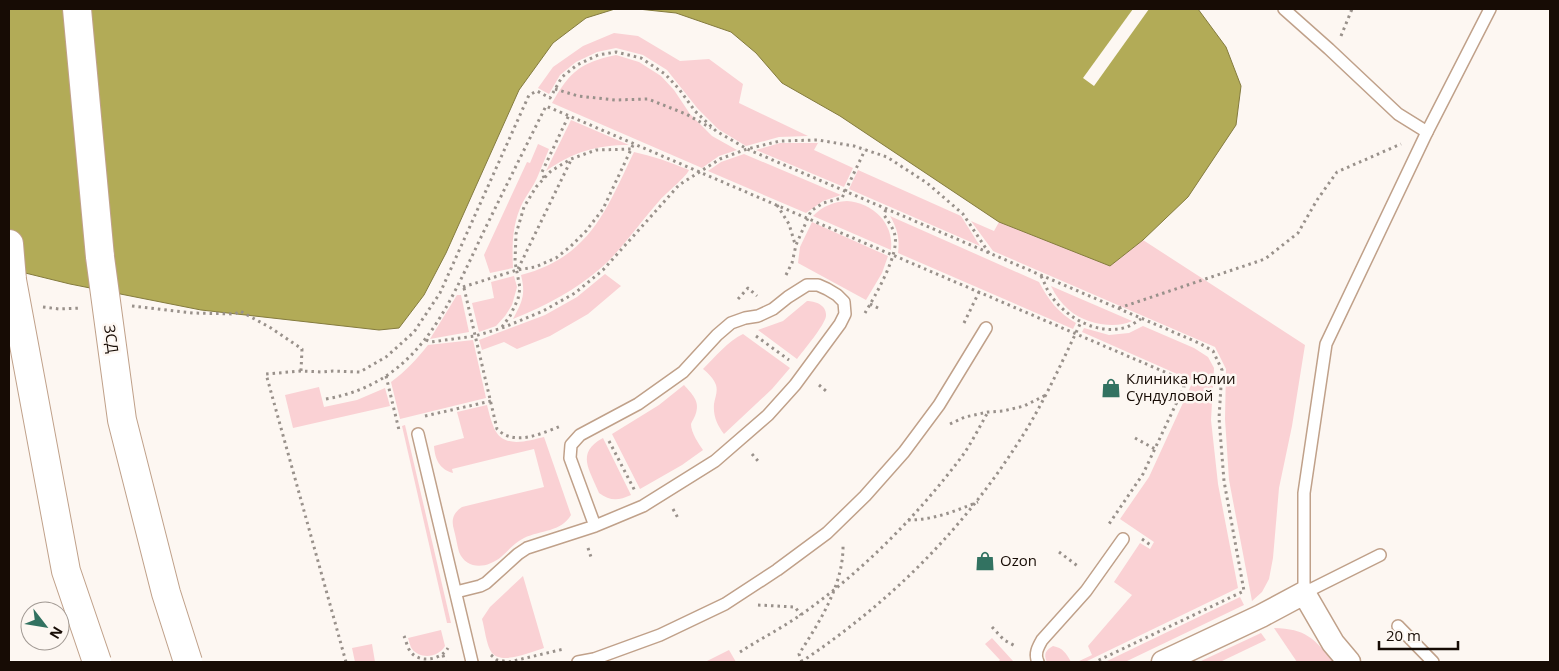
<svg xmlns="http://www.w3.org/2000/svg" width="1559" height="671" font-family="'Open Sans',sans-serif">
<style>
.green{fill:#fad1d4}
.water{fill:#b2ab57;stroke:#847b3e}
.pier{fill:#fdf7f2}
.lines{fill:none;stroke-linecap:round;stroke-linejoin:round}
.service-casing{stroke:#c0a18a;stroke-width:14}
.minor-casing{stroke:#c0a18a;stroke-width:25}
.motorway-casing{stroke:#c0a18a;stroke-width:30}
.path{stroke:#99918b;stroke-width:3;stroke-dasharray:2.5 4;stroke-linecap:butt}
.service{stroke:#fff;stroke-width:11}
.minor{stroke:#fff;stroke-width:22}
.motorway{stroke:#fff;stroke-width:28}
.motorway-bridge-casing{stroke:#c0a18a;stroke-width:30;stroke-linecap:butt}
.motorway-bridge{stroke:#fff;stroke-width:28}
.labels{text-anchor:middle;stroke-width:5;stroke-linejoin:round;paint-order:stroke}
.street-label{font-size:15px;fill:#170c05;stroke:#fdf7f2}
.poi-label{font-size:15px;fill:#170c05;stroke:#fdf7f2;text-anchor:start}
</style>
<rect width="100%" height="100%" fill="#fdf7f2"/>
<g class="green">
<polygon points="614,33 638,36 680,61 709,59 743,84 739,103 808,136 779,137 746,146 718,129 698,109 667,70 643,55 616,48 597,52 576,62 560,75 549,94 538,88 553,67 583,46"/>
<path d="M616 55 639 62 661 76 674 90 690 114 712 136 737 150 719 156 702 168 552 103C570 72 579 63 616 55Z"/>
<path d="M571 120 629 145C596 145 573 152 546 171Z"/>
<polygon points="780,143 818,143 814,150 853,168 844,187 756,150"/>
<path d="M538 144 549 149C545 159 541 168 537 178 533 187 527 194 523 202 512 223 512 245 513 268L490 273 484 255 527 162 530 163Z"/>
<path d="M634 152C653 156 670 162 689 170 687 176 666 193 660 200 640 222 624 247 602 267 576 290 545 306 513 319 522 302 526 295 521 275 590 257 606 210 634 152Z"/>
<polygon points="744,154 841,195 823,201 806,213 708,171 721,162"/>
<polygon points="858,170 961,216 980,246 849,189"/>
<path d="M847 201C872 203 894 222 891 250L813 216C823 206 833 202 847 201Z"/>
<path d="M890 216 1039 282C1048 299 1058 313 1076 323L1073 329 898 253C900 238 897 228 890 216Z"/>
<polygon points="971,221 994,231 999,222 1110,266 1143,240 1305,345 1292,426 1279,488 1273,558 1269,579 1262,592 1252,601 1229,480 1225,419 1226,369 1215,347 993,251"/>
<polygon points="812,222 888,256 882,273 866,300 798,263 800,247"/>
<polygon points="605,274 621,286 588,314 550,336 517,349 504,342 482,350 479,340 545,315 577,297"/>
<polygon points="514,276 517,287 512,305 505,316 496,326 479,332 472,303 494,298 491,282"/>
<path d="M1051 286 1132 321C1114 330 1084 323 1069 310 1061 303 1055 295 1051 286Z"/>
<polygon points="457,295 461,295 469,332 430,339"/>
<path d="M807 301C815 301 827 305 826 316 825 325 803 351 797 359L758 330 783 321Z"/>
<polygon points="1143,326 1194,348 1208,357 1214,368 1211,420 1218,484 1238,588 1085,662 1077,662 1092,655 1088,646 1132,595 1114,582 1140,543 1150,549 1154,542 1120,519 1149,477 1193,381 1082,332 1084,328 1109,335 1129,333"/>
<path d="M743 334 790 368 772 389 724 434C717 425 713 416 714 404 715 397 718 392 716 385 714 379 708 373 703 369 715 357 728 341 743 334Z"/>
<path d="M473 340 486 398 400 419 391 382C405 372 417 359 428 345Z"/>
<path d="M684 385C692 394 700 401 696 413 695 417 692 421 691 424 691 433 699 444 703 450L682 465 640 489 612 434 659 405Z"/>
<polygon points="319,387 324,407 357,400 385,388 390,406 293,428 285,395"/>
<path d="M487 405C489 413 491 421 494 428 503 449 527 441 544 437L571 515C561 532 541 530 524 538 514 543 509 550 501 557 488 568 467 571 459 552 457 545 456 537 454 530 451 520 453 513 462 507L544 487 534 449 452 469 453 473C439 469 435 459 434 446L464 438 457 412Z"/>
<polygon points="405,425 451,623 447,623 402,426"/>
<path d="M603 438 631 495C618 501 610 501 599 493 590 470 575 453 603 438Z"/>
<path d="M523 576 544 648C531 652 502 665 492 653 486 645 485 629 482 619L490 607Z"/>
<polygon points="1240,597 1244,605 1125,662 1105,662"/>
<path d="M1274 628C1306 629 1314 638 1333 662H1297Z"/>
<path d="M441 630 445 646C439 657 421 660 412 649 410 646 409 641 408 638Z"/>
<polygon points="1261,633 1266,640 1220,662 1199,662"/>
<polygon points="992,638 1013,661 1014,662 998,662 1000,660 985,644"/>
<polygon points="372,644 375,662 355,662 352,648"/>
<path d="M1053 646C1063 648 1066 653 1071 662H1047C1043 654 1046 650 1053 646Z"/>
<polygon points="729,650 736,662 705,662"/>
</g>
<g class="water">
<polygon points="9,9 615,9 586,18 553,43 519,90 446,253 424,295 399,328 379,330 201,310 70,284 9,269"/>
<polygon points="638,9 1198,9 1226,47 1241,86 1236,125 1188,197 1143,240 1110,266 999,222 840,116 782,83 756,53 731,32 676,13"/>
</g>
<polygon class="pier" points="1133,9 1149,9 1094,86 1083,78"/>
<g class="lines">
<defs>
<g id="service">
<polyline points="1284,9 1329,49 1398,114 1427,132"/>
<polyline points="418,434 472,662"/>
<polyline points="1380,555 1304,593 1304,493 1326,344 1427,132 1490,9"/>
<polyline points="456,592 480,586 486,583 518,554 527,548 595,526 643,506 715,461 768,415 795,385 840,324 845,314 844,302 837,295 827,289 818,285 807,285 788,297 773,309 758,316 745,318 731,323 717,335 683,372 638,404 580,435 571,445 570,458 595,526"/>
<polyline points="1398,626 1433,662"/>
<polyline points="578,662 594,659 660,635 725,604 777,570 827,533 865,496 904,452 939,405 986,328"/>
<path d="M1038 662C1034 654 1038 647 1042 640L1086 591 1123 539"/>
</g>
<polyline id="minor" points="1163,662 1261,616 1304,593 1333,643 1349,662"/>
<g id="motorway">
<polyline points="77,9 100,257"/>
<polyline points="9,244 12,280"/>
</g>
</defs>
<use href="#service" class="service-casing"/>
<use href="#minor" class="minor-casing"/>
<use href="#motorway" class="motorway-casing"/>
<g class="path">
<polyline points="1341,36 1352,9"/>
<polyline points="555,89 578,96 615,100 648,99 686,114 711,128"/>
<polyline points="544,178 542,172 569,115"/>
<polyline points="777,205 789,224 795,244"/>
<polyline points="518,269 571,160"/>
<polyline points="786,275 792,263 796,245 811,211 823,203 842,198 865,150"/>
<path d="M1041 276C1045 283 1047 291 1052 297 1068 319 1099 336 1127 327 1132 325 1137 321 1141 319"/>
<polyline points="463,287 517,270 535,267 556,258 571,246 586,231 603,209 634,143"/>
<path d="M464 288 497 429C515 447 542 433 561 426"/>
<polyline points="738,299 748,288 757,296"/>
<polyline points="870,304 880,309"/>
<polyline points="132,306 193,313 235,314 240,311 271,328 302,349 301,371"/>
<polyline points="43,307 59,309 81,308"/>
<polyline points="1119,308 1265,259 1298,233 1317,200 1337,172 1401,144"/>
<path d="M865 313C875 296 899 255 895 236 894 229 888 221 884 215L886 209"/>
<polyline points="964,323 979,292"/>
<polyline points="502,327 510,316 518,299 520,288 515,262 516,234 524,207 536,187 551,171 571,159 596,150 632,149"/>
<polyline points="756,336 789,360"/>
<polyline points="426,340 431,342 475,336 502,328 543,311 575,293 603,270 679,185 720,159 747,149 780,141 818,140 854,146 887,157 927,183 963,214 989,253"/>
<polyline points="386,376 399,430"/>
<polyline points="819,385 826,391"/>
<path d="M326 399C419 383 447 308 483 233 504 190 525 148 546 106L1181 379 1184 387 1143 474 1109 524"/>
<polyline points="425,416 491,401"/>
<polyline points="950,424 965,417 988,412 1003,411 1024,406 1046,395"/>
<polyline points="1135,438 1155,449"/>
<polyline points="609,441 635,491"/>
<polyline points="752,454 758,461"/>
<polyline points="673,509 678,518"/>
<path d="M908 520C934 520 955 511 978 502"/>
<polyline points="1142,539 1152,546"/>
<polyline points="588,548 592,560"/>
<polyline points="1059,552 1079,567"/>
<polyline points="758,605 795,607 801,615"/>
<polyline points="992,627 1004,640 1017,647"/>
<path d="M404 636C406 640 407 647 410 651 419 664 441 660 448 648"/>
<path d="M740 652C760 639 782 628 802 614 863 571 918 515 963 455 972 442 980 426 988 412"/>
<polyline points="443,655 445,662"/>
<polyline points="491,655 497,660 509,662 564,649"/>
<polyline points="346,662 266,374 301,371 322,372 333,371 360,372 386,357 414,332 440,293 529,95 537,91 550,98 562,77 577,65 598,55 616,52 641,58 665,74 679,89 695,111 716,131 747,149 1199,343 1213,351 1222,370 1219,418 1224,481 1244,591 1095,662"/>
<path d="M801 662C889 603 958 535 1016 446 1042 407 1061 364 1081 322"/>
<path d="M802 662 799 654C820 621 844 584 843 544"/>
</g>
<use href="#service" class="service"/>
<use href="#minor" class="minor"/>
<use href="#motorway" class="motorway"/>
<defs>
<g id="motorway-bridge">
<polyline points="100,257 122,420 166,593 188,662"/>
<polyline points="12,280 66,571 97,662"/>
</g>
</defs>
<use href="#motorway-bridge" class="motorway-bridge-casing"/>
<use href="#motorway-bridge" class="motorway-bridge"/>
</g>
<defs>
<symbol id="shop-bare" viewBox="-9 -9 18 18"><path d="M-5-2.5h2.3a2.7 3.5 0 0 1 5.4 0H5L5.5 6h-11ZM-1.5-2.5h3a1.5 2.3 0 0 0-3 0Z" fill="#327261" stroke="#fdf7f2" stroke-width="2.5" paint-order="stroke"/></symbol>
</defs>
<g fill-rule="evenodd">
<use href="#shop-bare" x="1097" y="374" width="28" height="28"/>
<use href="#shop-bare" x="971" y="547" width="28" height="28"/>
</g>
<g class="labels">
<g class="street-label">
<text transform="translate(111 339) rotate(82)" y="5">ЗСД</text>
</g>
<g class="poi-label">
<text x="1126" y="384">Клиника Юлии<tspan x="1126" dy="17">Сундуловой</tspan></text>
<text x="1000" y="566">Ozon</text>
</g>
</g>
<rect width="1559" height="671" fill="none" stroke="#170c05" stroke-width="20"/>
<g transform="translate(45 626) rotate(121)"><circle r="24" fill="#fdf7f2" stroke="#a19993"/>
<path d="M0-4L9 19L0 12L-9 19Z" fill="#327261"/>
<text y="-8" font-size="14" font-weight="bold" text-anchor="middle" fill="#170c05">N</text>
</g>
<path d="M1379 641v8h79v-8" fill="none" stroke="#170c05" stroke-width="2.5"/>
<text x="1386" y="641" font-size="15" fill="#170c05" stroke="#fdf7f2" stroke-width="4" paint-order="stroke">20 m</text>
</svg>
